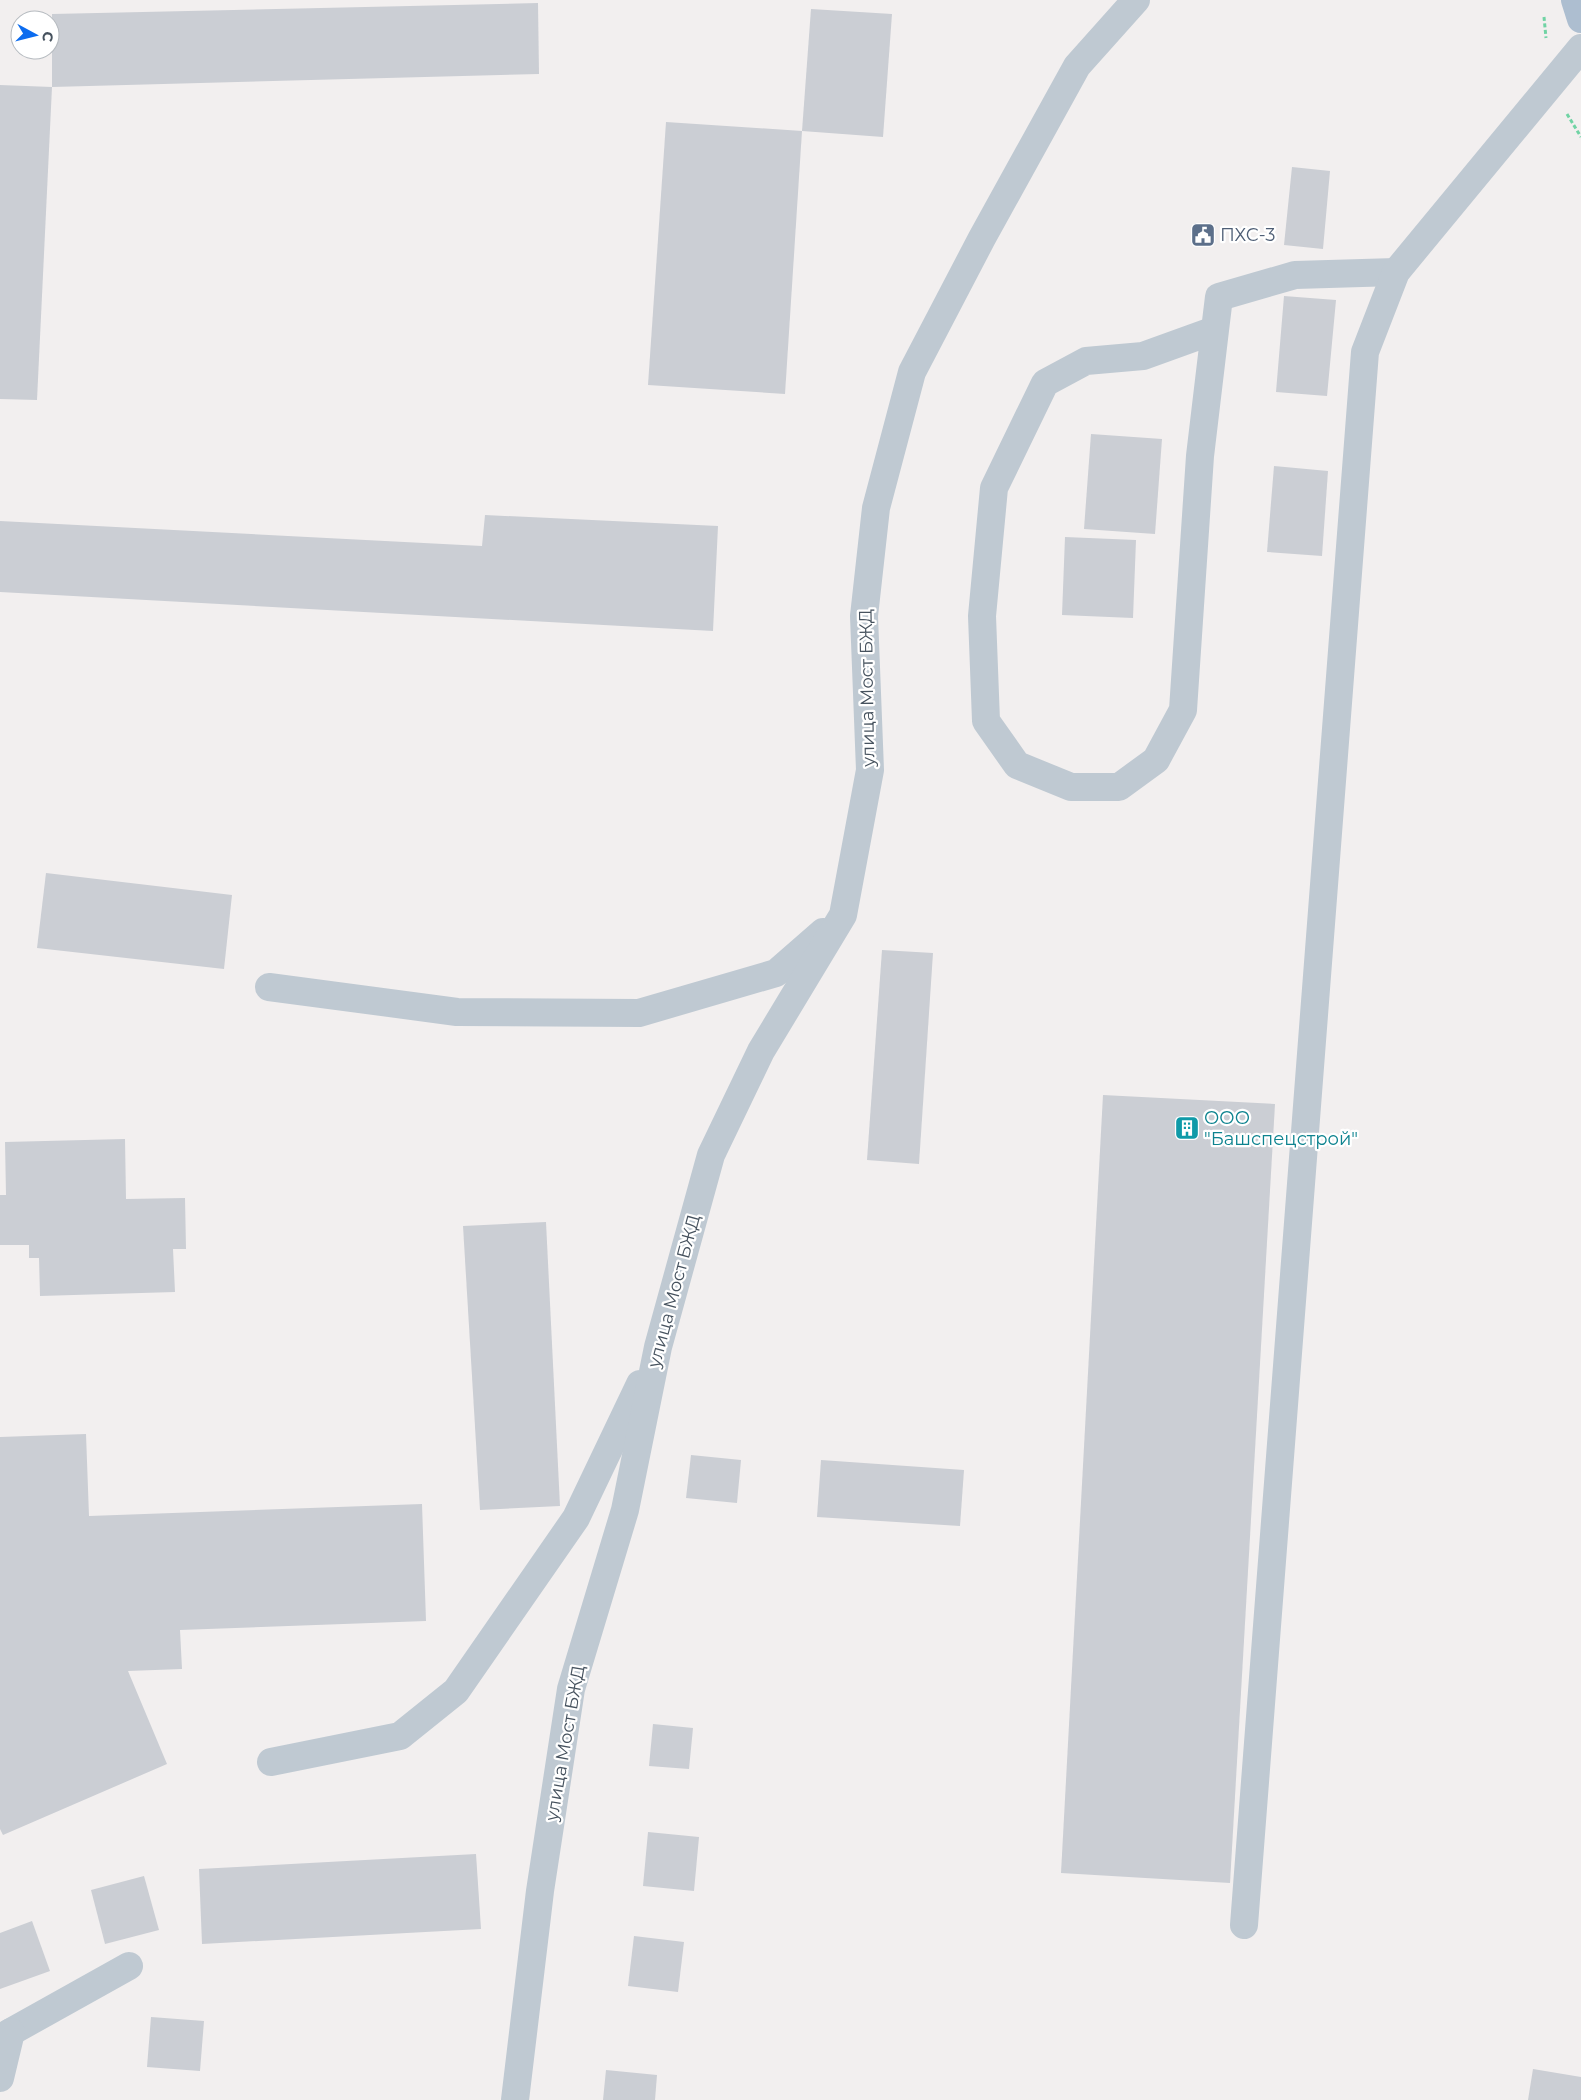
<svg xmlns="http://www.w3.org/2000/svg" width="1581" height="2100" font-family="Montserrat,sans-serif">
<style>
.building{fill:#cbced4}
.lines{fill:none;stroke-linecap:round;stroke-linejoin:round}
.path{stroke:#70d3a4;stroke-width:3;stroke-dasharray:4 2.5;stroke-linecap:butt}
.minor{stroke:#bfc9d2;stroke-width:28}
.major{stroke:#adbed0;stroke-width:28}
.labels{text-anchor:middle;stroke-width:4.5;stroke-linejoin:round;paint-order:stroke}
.service-label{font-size:18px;fill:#4e5e75;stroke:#fff;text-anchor:start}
.street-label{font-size:18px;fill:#46525e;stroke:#fff}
.culture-label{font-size:18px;fill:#0d838f;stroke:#fff;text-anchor:start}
</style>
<rect width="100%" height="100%" fill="#f2efef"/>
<g class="building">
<polygon points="538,3 539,74 52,87 52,14"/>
<polygon points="811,9 892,14 883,137 802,131"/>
<polygon points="0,85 52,87 37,400 0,399"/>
<polygon points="666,122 802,131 785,394 648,385"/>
<polygon points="1292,167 1330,171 1323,249 1284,245"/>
<polygon points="1284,296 1336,300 1327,396 1276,392"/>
<polygon points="1091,434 1162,439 1155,534 1084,529"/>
<polygon points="1274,466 1328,471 1322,556 1267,552"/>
<polygon points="485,515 718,526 713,631 0,592 0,521 482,546"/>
<polygon points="1065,537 1136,540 1133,618 1062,615"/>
<polygon points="46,873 232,895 224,969 37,948"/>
<polygon points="882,950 933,953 919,1164 867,1160"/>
<polygon points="1103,1095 1275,1104 1230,1883 1061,1873"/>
<polygon points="125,1139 126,1199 185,1198 186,1249 173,1249 175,1292 40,1296 39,1258 29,1258 29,1245 0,1245 0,1195 6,1195 5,1142"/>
<polygon points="546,1222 560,1506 480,1510 463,1226"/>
<polygon points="86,1434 89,1516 422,1504 426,1621 180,1630 182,1669 128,1671 167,1764 3,1835 0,1829 0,1437"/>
<polygon points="691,1455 741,1460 737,1503 686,1498"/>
<polygon points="821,1460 964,1470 960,1526 817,1517"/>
<polygon points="653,1724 693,1728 689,1769 649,1766"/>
<polygon points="648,1832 699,1837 694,1891 643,1886"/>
<polygon points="476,1854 481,1929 202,1944 199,1869"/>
<polygon points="144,1876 159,1930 105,1944 91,1890"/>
<polygon points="32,1921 50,1971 0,1989 0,1933"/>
<polygon points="634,1936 684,1942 678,1992 628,1986"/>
<polygon points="151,2017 204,2021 200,2071 147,2067"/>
<polygon points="1533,2069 1581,2077 1581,2100 1528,2100"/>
<polygon points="606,2070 657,2075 655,2100 603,2100"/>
</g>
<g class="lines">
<g class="path">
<polyline points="1544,17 1546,38"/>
<polyline points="1567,114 1581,137"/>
</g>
<g class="minor">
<polyline points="1215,330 1143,356 1086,361 1045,383 994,488 982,616 986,721 1017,765 1071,787 1119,787 1156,760 1183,710 1200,456 1215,330 1219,297 1295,275 1396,272"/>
<polyline points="269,987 457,1012 639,1013 776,973 823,932"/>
<polyline points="271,1762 400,1736 456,1691 576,1518 640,1384"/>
<polyline points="1244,1925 1365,352 1396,272 1581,48"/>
<polyline points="0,2038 129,1966"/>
<polyline points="0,2078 11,2032"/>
<polyline points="515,2100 540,1891 571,1689 625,1510 658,1347 711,1155 761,1051 843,915 870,770 864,616 876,508 912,372 982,238 1077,66 1136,0"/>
</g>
<polyline class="major" points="1575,0 1581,19"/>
</g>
<defs>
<symbol id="civic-square" viewBox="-11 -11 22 22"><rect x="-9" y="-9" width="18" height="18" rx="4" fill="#5c6f8a" stroke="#fff"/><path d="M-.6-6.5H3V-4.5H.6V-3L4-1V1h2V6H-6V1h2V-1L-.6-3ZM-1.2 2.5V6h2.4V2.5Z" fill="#fff"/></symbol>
<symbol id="building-square" viewBox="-11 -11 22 22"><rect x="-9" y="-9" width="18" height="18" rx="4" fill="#0f9aa8" stroke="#fff"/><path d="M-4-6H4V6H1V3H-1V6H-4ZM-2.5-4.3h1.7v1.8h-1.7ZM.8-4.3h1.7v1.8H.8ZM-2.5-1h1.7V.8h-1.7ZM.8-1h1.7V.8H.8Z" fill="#fff"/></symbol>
</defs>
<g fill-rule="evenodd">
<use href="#civic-square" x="1189" y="221" width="28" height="28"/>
<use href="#building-square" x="1173" y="1114" width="28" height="28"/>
</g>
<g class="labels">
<g class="service-label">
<text x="1220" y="241">ПХС-3</text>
</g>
<g class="street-label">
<text transform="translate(867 688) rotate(-91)" y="6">улица Мост БЖД</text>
<text transform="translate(674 1291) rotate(-75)" y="6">улица Мост БЖД</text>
<text transform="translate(565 1743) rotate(-80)" y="6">улица Мост БЖД</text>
</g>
<g class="culture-label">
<text x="1204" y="1124">ООО<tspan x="1204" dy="21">"Башспецстрой"</tspan></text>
</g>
</g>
<g transform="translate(35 35) rotate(97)"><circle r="24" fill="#ffffff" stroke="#b5babf"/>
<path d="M0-4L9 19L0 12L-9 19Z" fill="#0c6cef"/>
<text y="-8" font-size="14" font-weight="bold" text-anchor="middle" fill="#46525e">С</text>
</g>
</svg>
